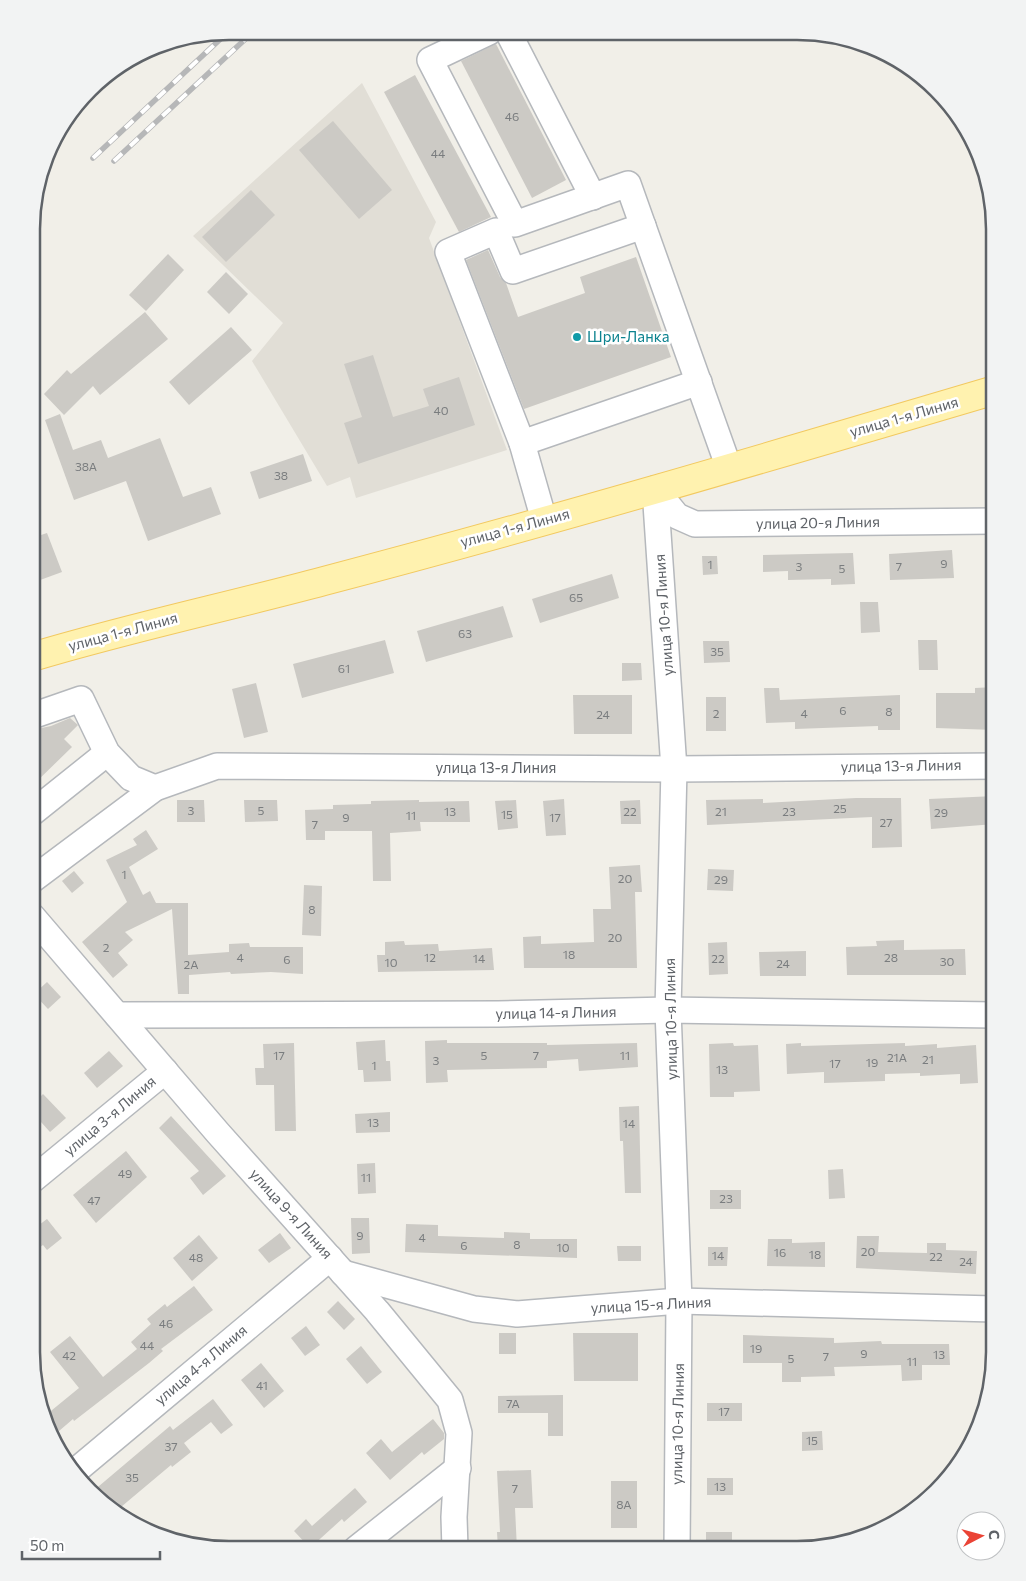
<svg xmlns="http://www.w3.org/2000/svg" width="1026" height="1581" font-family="Commissioner,sans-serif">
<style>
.education{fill:#e1ded6}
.building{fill:#cccac5}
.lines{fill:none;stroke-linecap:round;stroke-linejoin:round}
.minor-casing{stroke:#b5b8bc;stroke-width:28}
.major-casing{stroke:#f2c960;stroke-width:30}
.minor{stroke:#fff;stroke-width:25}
.major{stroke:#fff2af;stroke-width:28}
.rail-casing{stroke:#b6b7b8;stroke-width:5.5}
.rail{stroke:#fff;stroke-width:4;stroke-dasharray:11;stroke-linecap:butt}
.culture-dot{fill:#0f9aa8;stroke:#fff;stroke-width:2}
.labels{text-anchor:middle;stroke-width:5;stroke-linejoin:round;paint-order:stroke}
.number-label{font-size:12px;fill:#7a7d7f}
.culture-label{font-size:15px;fill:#0d838f;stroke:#fff;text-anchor:start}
.street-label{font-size:15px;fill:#5f6368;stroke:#fff}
.rim{fill:none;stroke:#5f6368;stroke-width:2.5}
</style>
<rect width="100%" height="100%" fill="#f1efe8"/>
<polygon class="education" points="362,83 436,222 429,238 507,450 356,498 350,477 327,486 252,361 283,323 193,236"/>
<g class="building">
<polygon points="496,44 566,180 532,198 461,61"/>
<polygon points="415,75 491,217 459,232 384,92"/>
<polygon points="333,121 392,190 359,219 299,150"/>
<polygon points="251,190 275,215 226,262 202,237"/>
<polygon points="488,250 500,277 506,283 518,317 585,293 580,277 636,257 671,357 524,409 466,260"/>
<polygon points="168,254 184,270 146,311 129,295"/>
<polygon points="226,272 248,294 229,314 207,292"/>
<polygon points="145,312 168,339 100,395 93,386 64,415 44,394 67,370 71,374"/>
<polygon points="231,327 252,350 189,405 169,382"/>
<polygon points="373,355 393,417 429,406 423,389 459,377 475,425 358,464 344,423 362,417 344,364"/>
<polygon points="60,414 73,450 101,440 108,458 160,438 183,497 211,487 221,514 148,541 126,481 74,500 45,420"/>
<polygon points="303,454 312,481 259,499 250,472"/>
<polygon points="47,533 62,572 32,583 32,538"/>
<polygon points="952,550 954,578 890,580 889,554"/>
<polygon points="853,553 855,584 831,585 831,579 788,580 788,571 763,572 763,555"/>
<polygon points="702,556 717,556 718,574 703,575"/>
<polygon points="612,574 619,598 540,623 532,599"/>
<polygon points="860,602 878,602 880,632 861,633"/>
<polygon points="503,606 513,637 426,662 417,631"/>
<polygon points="385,640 394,673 302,698 293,664"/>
<polygon points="918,640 937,640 938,670 919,670"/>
<polygon points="703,641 729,641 730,662 704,663"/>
<polygon points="622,663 641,663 642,680 622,681"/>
<polygon points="256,683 268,732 244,738 232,689"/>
<polygon points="995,687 995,730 936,728 936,693 975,693 975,688"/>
<polygon points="764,688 779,688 780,700 900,695 900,730 878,730 878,726 795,729 795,722 766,723"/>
<polygon points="573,695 632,695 632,734 574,734"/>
<rect x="706" y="697" width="20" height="34"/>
<polygon points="70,718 78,725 64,739 72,747 32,786 32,730 51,726"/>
<polygon points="995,796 995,824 931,829 929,799"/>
<polygon points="856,798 901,798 902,847 872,848 872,817 707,825 706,800 763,799 763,803"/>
<polygon points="564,799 566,835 546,836 543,801"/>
<polygon points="177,800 204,800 205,822 177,822"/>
<polygon points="244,800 277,800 278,821 245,822"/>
<polygon points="419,800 419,802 469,801 470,822 420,822 421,831 390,833 391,881 373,881 372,831 325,831 325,840 306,840 305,810 333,809 333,805 371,804 371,801"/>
<polygon points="516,800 518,828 498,830 495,801"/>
<polygon points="640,800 641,824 621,824 620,801"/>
<polygon points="146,830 158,849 129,867 143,895 150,891 156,903 188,903 188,955 229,952 229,944 249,943 250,947 303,947 303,974 271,972 231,974 230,972 189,975 189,994 178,994 172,909 125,932 133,940 118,953 128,965 113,978 82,942 127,902 106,860 137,845 133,839"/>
<polygon points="640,865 642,892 635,892 637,968 524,968 523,937 541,936 541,944 594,942 593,909 611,909 609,867"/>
<polygon points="708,869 734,870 733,891 707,890"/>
<polygon points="74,871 84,883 72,893 62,881"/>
<polygon points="304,885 322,886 321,936 302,935"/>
<polygon points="904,940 904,950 965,949 966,975 847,975 846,947 877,946 876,941"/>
<polygon points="404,941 405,945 438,944 439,951 492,948 494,970 378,972 377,955 385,955 385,942"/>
<polygon points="727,942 728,974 709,975 708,943"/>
<polygon points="806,951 806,976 760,976 759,952"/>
<polygon points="47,982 61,997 48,1009 34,994"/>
<polygon points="385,1040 386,1061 390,1061 391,1081 364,1082 363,1070 358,1070 356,1042"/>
<polygon points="447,1040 447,1043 547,1043 547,1045 637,1043 638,1067 579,1071 578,1059 547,1061 547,1068 447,1070 448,1082 426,1083 425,1041"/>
<polygon points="294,1043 296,1131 275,1131 274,1085 256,1085 255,1068 264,1068 263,1044"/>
<polygon points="733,1043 734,1046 758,1045 760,1091 734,1092 734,1097 710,1097 709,1044"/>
<polygon points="801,1043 801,1046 905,1043 905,1046 937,1044 937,1048 976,1045 978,1083 960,1084 960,1074 920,1076 920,1073 885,1074 885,1081 824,1083 824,1072 787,1074 786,1044"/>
<polygon points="109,1051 123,1066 97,1088 84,1073"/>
<polygon points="43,1094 66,1118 50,1132 32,1112 32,1105"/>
<polygon points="639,1106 641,1193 625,1193 623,1141 620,1141 619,1107"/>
<polygon points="390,1112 390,1132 356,1133 355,1114"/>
<polygon points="171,1116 226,1176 203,1195 190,1178 199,1171 159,1128"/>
<polygon points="126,1151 147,1177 96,1223 73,1195"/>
<polygon points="375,1163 376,1193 358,1194 357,1164"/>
<polygon points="843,1169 845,1198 829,1199 828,1170"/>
<rect x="710" y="1190" width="31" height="19"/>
<polygon points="351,1218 369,1218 370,1253 352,1254"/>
<polygon points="47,1219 62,1238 47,1250 43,1245 31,1253 31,1231"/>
<polygon points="406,1224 438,1225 438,1236 504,1238 504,1232 530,1233 530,1239 577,1239 577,1258 405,1252"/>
<polygon points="280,1233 291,1248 269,1263 258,1250"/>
<polygon points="199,1235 218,1258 192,1281 173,1258"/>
<polygon points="857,1236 879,1236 878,1252 927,1253 927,1243 946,1243 946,1250 977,1251 976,1274 856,1268"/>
<polygon points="768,1239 792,1239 792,1243 825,1242 825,1267 767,1266"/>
<polygon points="617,1246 641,1246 641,1261 618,1261"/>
<polygon points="708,1247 728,1247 727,1266 708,1266"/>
<polygon points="194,1286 213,1310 161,1349 163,1351 149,1363 74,1421 73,1419 59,1431 46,1415 79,1388 50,1352 70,1336 103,1377 137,1349 131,1342 151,1324 147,1319 165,1304 167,1307"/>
<polygon points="338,1301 355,1319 344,1330 327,1312"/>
<polygon points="306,1326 320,1345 305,1356 291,1338"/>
<rect x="499" y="1333" width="17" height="21"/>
<polygon points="573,1333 638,1333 638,1381 574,1381"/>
<polygon points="743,1335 834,1338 834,1343 881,1341 882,1344 949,1344 950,1365 922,1365 922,1380 902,1381 901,1365 834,1367 835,1376 801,1377 801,1382 782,1382 782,1363 743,1363"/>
<polygon points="361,1346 382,1372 367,1384 346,1359"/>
<polygon points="261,1363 284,1391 264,1408 241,1380"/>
<polygon points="563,1395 563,1436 548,1436 548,1413 498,1413 498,1396"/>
<polygon points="213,1399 233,1425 221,1434 211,1422 184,1443 191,1452 172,1467 171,1465 115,1512 92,1492 170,1426 173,1430"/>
<rect x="707" y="1403" width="35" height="18"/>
<polygon points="433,1419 444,1433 444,1439 424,1455 422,1452 390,1480 366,1453 381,1439 392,1452"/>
<polygon points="822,1431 823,1450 802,1451 802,1432"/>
<polygon points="531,1470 533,1508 515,1508 517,1549 498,1549 497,1532 500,1532 497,1471"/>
<rect x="707" y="1478" width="26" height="17"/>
<rect x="611" y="1481" width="26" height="47"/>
<polygon points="355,1488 367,1502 344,1522 342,1519 310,1548 294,1531 306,1519 312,1526"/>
<polygon points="706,1532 732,1532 732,1550 706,1549"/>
</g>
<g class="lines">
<defs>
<g id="minor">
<polyline points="489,32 430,60 515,224 628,184 729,468"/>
<polyline points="508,32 593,197"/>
<polyline points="522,443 699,382"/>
<polyline points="655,489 674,769 668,1010 679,1301 677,1549"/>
<polyline points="655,489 677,516 695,524 995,521"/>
<polyline points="544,520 522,443 448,252 496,231 513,271 643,226"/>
<polyline points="32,716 81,699 107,753 131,778 155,788"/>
<polyline points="32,813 107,753"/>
<polyline points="32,880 155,788 217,766 674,769 995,766"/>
<polyline points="32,916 218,1133 377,1311 450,1400 459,1433 454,1517 455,1549"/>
<polyline points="117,1015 498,1014 668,1010 994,1015"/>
<polyline points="31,1181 165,1071"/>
<polyline points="343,1273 474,1309 517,1314 679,1301 994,1309"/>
<polyline points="73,1473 330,1258"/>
<polyline points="356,1549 458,1468"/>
</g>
<path id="major" d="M32 657C128 628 227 607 324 581 549 522 772 456 995 390"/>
</defs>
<use href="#minor" class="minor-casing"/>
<use href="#major" class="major-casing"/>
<use href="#minor" class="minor"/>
<use href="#major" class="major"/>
<defs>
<g id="rail">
<polyline points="93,158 229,31"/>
<polyline points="114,161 254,31"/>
</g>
</defs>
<use href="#rail" class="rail-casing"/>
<use href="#rail" class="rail"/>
</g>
<circle class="culture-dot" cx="577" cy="337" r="5"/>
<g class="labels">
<g class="number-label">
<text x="512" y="121">46</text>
<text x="438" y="158">44</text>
<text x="441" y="415">40</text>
<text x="86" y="471">38А</text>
<text x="281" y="480">38</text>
<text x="944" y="568">9</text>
<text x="710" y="569">1</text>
<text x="799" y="571">3</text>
<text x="899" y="571">7</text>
<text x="842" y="573">5</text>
<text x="576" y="602">65</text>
<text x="465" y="638">63</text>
<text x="717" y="656">35</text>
<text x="344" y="673">61</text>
<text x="843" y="715">6</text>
<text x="889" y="716">8</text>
<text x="716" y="718">2</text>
<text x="804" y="718">4</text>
<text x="603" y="719">24</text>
<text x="840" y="813">25</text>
<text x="191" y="815">3</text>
<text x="261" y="815">5</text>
<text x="450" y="816">13</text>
<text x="630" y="816">22</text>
<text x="721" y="816">21</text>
<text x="789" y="816">23</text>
<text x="941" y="817">29</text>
<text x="507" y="819">15</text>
<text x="411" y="820">11</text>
<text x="346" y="822">9</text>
<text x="555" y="822">17</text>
<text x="886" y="827">27</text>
<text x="315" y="829">7</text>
<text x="124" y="879">1</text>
<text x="625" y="883">20</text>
<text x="721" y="884">29</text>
<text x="312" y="914">8</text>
<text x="615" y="942">20</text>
<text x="106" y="952">2</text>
<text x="569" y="959">18</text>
<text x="240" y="962">4</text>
<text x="430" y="962">12</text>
<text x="891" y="962">28</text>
<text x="479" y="963">14</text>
<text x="718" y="963">22</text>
<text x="287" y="964">6</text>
<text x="947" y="966">30</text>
<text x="391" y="967">10</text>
<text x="783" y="968">24</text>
<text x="191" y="969">2А</text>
<text x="279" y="1060">17</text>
<text x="484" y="1060">5</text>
<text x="536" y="1060">7</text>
<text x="625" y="1060">11</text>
<text x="897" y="1062">21А</text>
<text x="928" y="1064">21</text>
<text x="436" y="1065">3</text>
<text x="872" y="1067">19</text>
<text x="835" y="1068">17</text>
<text x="374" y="1070">1</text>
<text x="722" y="1074">13</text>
<text x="373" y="1127">13</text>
<text x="629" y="1128">14</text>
<text x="125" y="1178">49</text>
<text x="366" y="1182">11</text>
<text x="726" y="1203">23</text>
<text x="94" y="1205">47</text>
<text x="360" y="1240">9</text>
<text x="422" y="1242">4</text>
<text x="517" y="1249">8</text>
<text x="464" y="1250">6</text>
<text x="563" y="1252">10</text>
<text x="868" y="1256">20</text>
<text x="780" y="1257">16</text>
<text x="815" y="1259">18</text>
<text x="718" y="1260">14</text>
<text x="936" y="1261">22</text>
<text x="196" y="1262">48</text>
<text x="966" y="1266">24</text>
<text x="166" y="1328">46</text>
<text x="147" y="1350">44</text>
<text x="756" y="1353">19</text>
<text x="864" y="1358">9</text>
<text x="939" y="1359">13</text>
<text x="69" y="1360">42</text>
<text x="826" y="1361">7</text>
<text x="791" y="1363">5</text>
<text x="912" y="1366">11</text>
<text x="262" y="1390">41</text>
<text x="513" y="1408">7А</text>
<text x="724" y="1416">17</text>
<text x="812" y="1445">15</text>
<text x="171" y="1451">37</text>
<text x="132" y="1482">35</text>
<text x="720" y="1491">13</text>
<text x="515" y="1493">7</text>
<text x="624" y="1509">8А</text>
</g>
<g class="culture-label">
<text x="587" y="342">Шри-Ланка</text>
</g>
<g class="street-label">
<text transform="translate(904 417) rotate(-16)" y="5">улица 1-я Линия</text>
<text transform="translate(818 523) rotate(-1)" y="5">улица 20-я Линия</text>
<text transform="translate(515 528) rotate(-15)" y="5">улица 1-я Линия</text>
<text transform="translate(664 615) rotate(-94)" y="5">улица 10-я Линия</text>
<text transform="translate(123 632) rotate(-15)" y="5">улица 1-я Линия</text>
<text transform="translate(901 766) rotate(-1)" y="5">улица 13-я Линия</text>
<text x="496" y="773">улица 13-я Линия</text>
<text transform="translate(556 1013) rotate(-1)" y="5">улица 14-я Линия</text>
<text transform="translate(671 1019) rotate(-91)" y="5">улица 10-я Линия</text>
<text transform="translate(110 1116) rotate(-40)" y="5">улица 3-я Линия</text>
<text transform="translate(291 1214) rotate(48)" y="5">улица 9-я Линия</text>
<text transform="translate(651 1305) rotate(-3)" y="5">улица 15-я Линия</text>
<text transform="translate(201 1365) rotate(-40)" y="5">улица 4-я Линия</text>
<text transform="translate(678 1424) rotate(-89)" y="5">улица 10-я Линия</text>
</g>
</g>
<path d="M0 0H1026V1581H0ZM229 40H797A189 189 0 0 1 986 229V1352A189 189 0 0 1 797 1541H229A189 189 0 0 1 40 1352V229A189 189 0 0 1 229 40Z" fill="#f2f3f3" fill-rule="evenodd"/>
<path class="rim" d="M229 40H797A189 189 0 0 1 986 229V1352A189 189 0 0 1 797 1541H229A189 189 0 0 1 40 1352V229A189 189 0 0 1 229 40Z"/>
<g transform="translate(981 1536) rotate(84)"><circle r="24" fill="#ffffff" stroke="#bfc1c3"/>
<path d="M0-4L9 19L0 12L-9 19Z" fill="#ea4335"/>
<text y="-8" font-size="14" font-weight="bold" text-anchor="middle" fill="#5f6368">С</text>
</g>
<path d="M22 1551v8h138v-8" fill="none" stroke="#5f6368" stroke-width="2.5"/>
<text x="30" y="1551" font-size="15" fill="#5f6368" stroke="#ffffff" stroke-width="4" paint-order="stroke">50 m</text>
</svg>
